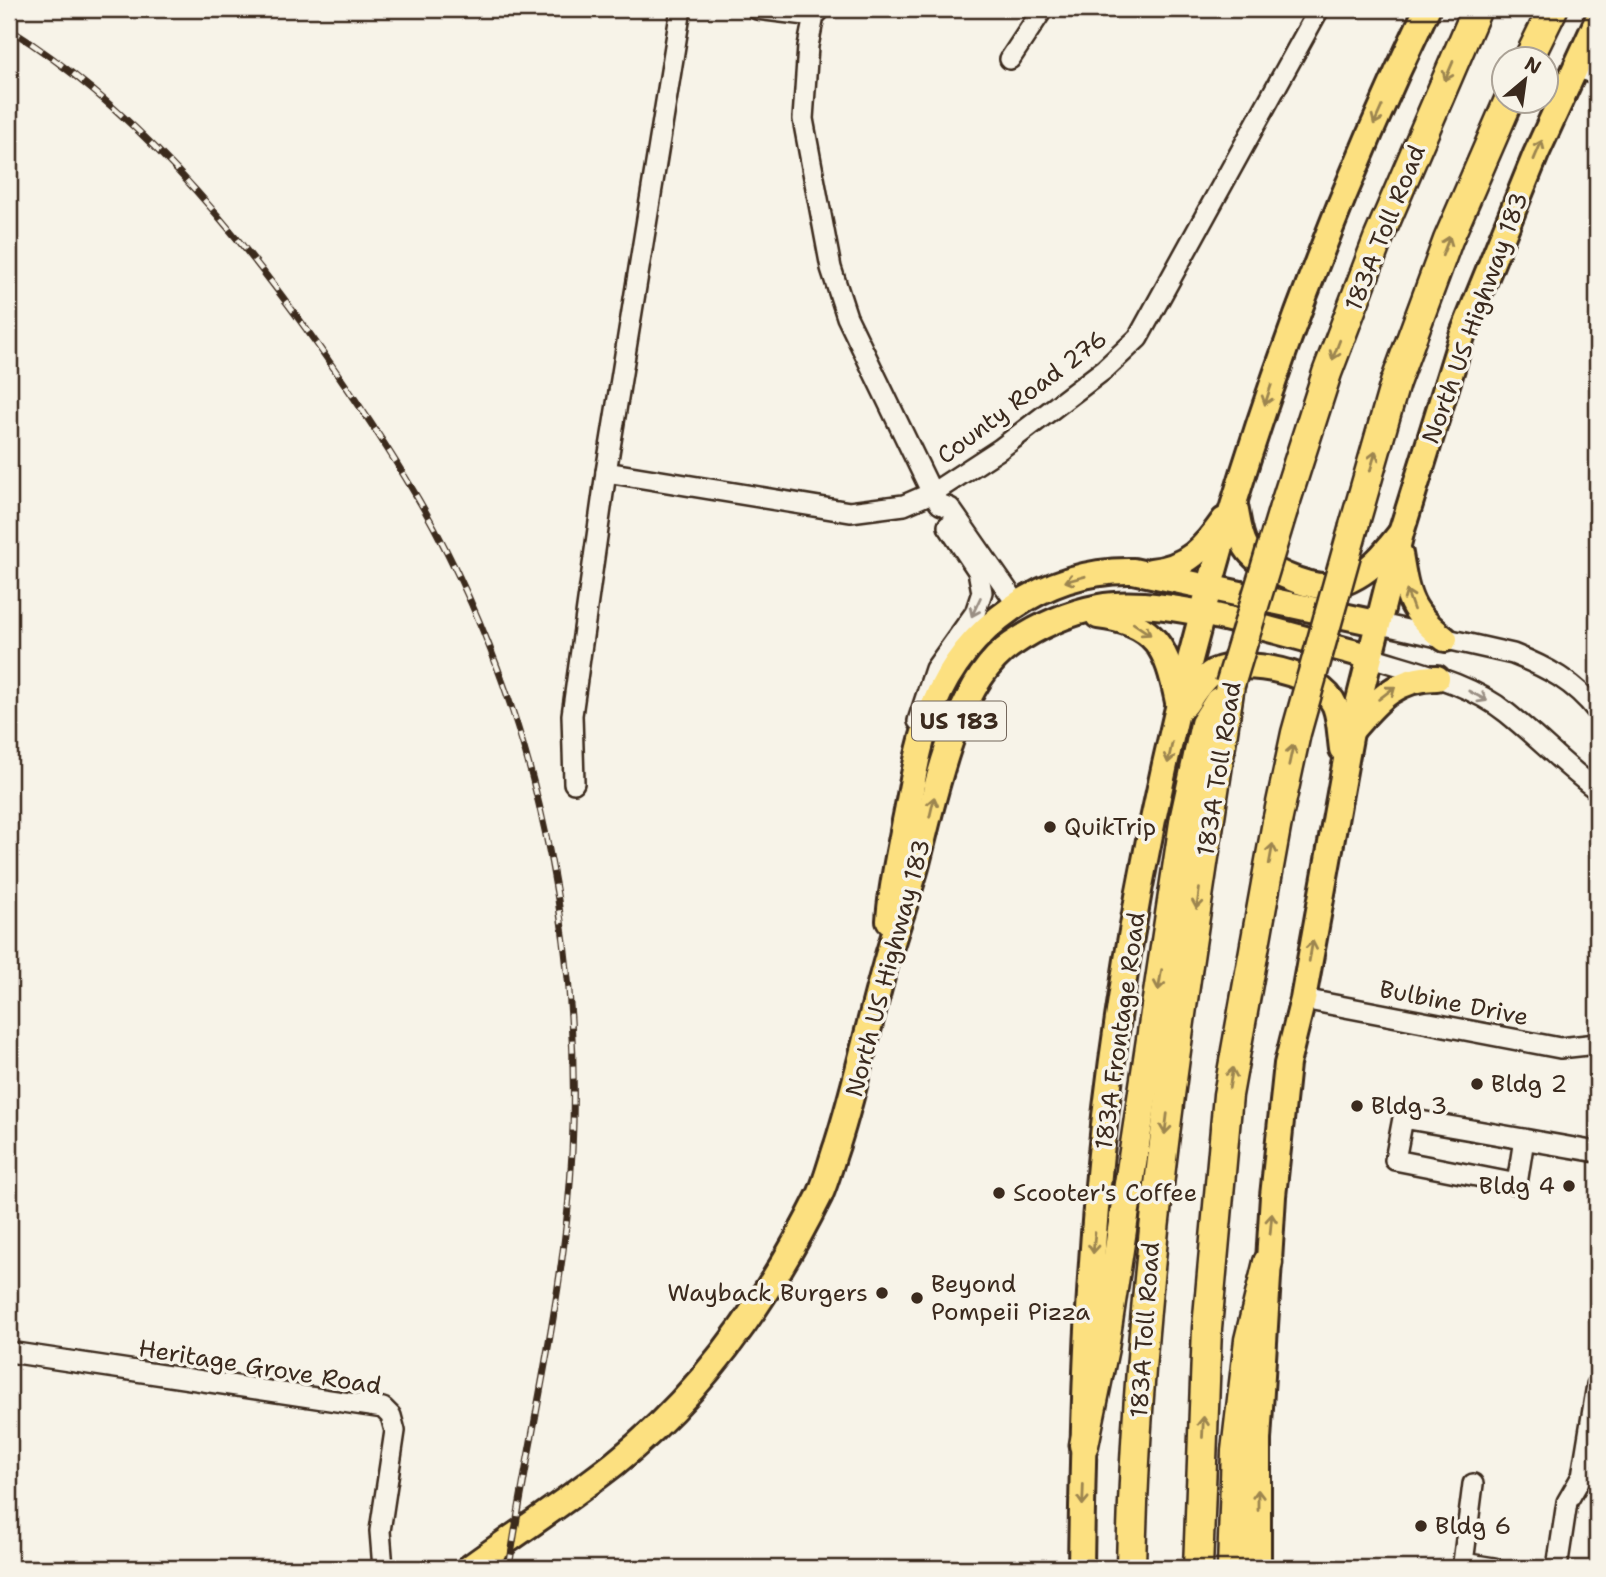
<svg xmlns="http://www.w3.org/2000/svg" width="1606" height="1577" font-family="'Shantell Sans',sans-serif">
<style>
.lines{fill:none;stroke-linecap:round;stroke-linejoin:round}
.minor-casing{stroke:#3b2a1e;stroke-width:24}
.major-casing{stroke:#3b2a1e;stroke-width:30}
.highway-casing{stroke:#3b2a1e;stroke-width:33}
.minor{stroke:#f7f3e8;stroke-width:19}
.major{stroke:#fce080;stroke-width:24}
.highway{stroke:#fce080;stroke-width:28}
.rail-casing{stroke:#3b2a1e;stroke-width:7}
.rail{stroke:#f7f3e8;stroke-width:4.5;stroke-dasharray:13;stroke-linecap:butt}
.highway-bridge-casing{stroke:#3b2a1e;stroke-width:33;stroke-linecap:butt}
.highway-bridge{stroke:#fce080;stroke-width:28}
.oneway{stroke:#9c854f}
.oneway2{stroke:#998e83}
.poi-dot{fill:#3b2a1e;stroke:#f7f3e8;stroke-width:2.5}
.labels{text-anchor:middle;stroke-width:7;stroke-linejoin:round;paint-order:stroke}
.shield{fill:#f7f3e8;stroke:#73665b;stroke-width:2}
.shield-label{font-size:23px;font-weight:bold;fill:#3b2a1e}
.street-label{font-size:24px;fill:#3b2a1e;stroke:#f7f3e8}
.poi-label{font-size:24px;fill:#3b2a1e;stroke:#f7f3e8;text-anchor:start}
</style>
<rect width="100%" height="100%" fill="#f7f3e8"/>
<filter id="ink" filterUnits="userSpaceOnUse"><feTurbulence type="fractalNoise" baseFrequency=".0143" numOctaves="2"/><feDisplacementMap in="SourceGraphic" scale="14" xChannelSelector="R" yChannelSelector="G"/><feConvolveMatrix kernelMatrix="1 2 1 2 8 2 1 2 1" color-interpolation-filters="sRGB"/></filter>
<g filter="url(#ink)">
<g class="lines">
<defs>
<g id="minor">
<polyline points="757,9 814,16"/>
<polyline points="821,9 814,16 808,46 803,119 831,268 847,317 932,493 940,504 950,508 1017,604"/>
<polyline points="1010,59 1043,9"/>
<polyline points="1576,65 1597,76"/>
<polyline points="606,472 850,512 904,505 934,492 1000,449 1105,369 1138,338 1319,9"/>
<path d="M1376 623 1513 654C1546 667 1575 682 1597 711"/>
<path d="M1368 656C1414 671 1469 682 1507 713 1538 738 1565 766 1597 790"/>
<polyline points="918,721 935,669 975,613 982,592 978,571 948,526"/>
<polyline points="574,783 572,715 606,472 681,9"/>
<polyline points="1303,999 1560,1048 1597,1044"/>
<polyline points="1524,1139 1517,1184 1395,1160 1403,1118 1597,1152"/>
<polyline points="9,1352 383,1408 391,1416 395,1431 380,1531 383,1568"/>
<polyline points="1473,1484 1463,1563 1494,1568"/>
<polyline points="1557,1568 1567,1502 1582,1476 1597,1385"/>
</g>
<g id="major">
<path d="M1235 506C1238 520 1239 535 1246 547 1259 568 1308 589 1332 586 1339 585 1350 580 1357 576 1375 566 1386 551 1399 535"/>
<path d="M1400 554C1407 597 1410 612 1445 639"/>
<path d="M1151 571C1187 568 1205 547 1224 520"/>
<path d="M1098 616C1157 623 1167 649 1178 702"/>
<path d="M1185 705C1193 694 1201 679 1213 672 1244 657 1321 672 1335 706 1340 719 1340 735 1342 749"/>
<path d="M1353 729C1378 700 1396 678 1437 678"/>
<path d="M889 921C891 887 899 854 905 821 913 782 918 743 933 707 966 626 1045 569 1133 571L1376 623"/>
<path d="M469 1568C517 1533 567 1501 614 1464 703 1393 770 1296 820 1195 827 1179 831 1162 837 1145 856 1086 868 1026 885 966 894 933 907 900 916 867 933 804 954 683 1011 645 1037 627 1068 613 1099 607 1166 593 1299 639 1368 656"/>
<path d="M1081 1568C1083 1417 1088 1266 1105 1116 1150 734 1260 355 1427 9"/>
<polyline points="1258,1568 1258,1440 1273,1196 1287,1064 1303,999 1351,732 1401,533 1462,336 1536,154 1597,21"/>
</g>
<g id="highway">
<polyline points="1528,60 1553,9"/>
<polyline points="1283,510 1327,373 1378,239 1477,9"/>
<polyline points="1354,526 1395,383 1448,240 1508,102"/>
<polyline points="1084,1445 1104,1348 1185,816 1205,724 1219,702"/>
<path d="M1131 1568C1137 1271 1186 978 1230 685"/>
<polyline points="1198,1568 1207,1328 1228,1095 1277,822"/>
<polyline points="1232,1568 1236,1451 1249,1340 1268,1262"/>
</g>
</defs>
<use href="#minor" class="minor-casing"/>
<use href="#major" class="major-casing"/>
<use href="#highway" class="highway-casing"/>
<use href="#minor" class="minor"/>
<use href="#major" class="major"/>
<use href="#highway" class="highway"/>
<defs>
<path id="rail" d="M9 29C133 106 233 226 317 344 358 403 399 463 434 527 544 732 590 976 568 1208 556 1329 527 1448 509 1568"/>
</defs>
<use href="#rail" class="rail-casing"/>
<use href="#rail" class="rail"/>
<defs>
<g id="highway-bridge">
<polyline points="1230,685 1283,510"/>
<polyline points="1277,822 1296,733 1354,526"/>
</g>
</defs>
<use href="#highway-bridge" class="highway-bridge-casing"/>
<use href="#highway-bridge" class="highway-bridge"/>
</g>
<defs><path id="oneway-shaft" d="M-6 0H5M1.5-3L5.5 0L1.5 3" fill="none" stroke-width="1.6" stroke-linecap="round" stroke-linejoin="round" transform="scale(1.75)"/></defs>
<g class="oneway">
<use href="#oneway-shaft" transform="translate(1449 71) rotate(113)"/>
<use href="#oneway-shaft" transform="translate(1378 115) rotate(114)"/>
<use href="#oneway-shaft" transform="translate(1538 150) rotate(-67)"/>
<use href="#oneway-shaft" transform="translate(1446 246) rotate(-69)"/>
<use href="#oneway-shaft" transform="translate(1336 350) rotate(111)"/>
<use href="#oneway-shaft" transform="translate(1268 395) rotate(108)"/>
<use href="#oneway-shaft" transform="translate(1373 461) rotate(-74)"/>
<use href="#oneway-shaft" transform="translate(1075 579) rotate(165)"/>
<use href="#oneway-shaft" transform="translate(1410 600) rotate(-110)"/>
<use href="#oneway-shaft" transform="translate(1142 629) rotate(34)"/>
<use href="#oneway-shaft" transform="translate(1387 693) rotate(-37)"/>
<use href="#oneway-shaft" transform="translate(1170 753) rotate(102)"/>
<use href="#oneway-shaft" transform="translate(1291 755) rotate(-78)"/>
<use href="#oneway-shaft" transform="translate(932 807) rotate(-77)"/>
<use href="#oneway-shaft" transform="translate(1271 854) rotate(-80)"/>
<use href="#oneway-shaft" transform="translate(1198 899) rotate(98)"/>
<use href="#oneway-shaft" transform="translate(1311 951) rotate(-80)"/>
<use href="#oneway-shaft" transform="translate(1160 980) rotate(99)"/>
<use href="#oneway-shaft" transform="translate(1231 1078) rotate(-80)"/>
<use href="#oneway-shaft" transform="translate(1166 1124) rotate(97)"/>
<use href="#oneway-shaft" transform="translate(1271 1224) rotate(-85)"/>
<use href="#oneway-shaft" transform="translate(1094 1243) rotate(95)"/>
<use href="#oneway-shaft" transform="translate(1203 1427) rotate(-87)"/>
<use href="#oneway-shaft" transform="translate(1083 1495) rotate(92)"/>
<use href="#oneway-shaft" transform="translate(1258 1500) rotate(-90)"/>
</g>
<g class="oneway2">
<use href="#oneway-shaft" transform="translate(976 607) rotate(115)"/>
<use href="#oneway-shaft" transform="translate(1478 696) rotate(28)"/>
</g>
</g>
<g class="poi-dot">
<circle cx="1050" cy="827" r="7"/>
<circle cx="1477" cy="1084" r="7"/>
<circle cx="1357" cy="1106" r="7"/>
<circle cx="1569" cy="1186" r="7"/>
<circle cx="999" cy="1193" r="7"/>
<circle cx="882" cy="1293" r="7"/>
<circle cx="917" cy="1298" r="7"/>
<circle cx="1421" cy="1526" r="7"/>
</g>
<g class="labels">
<rect class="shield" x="912" y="701.5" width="94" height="39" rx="5"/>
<g class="shield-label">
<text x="959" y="729">US 183</text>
</g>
<g class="street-label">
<text transform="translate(1385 228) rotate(-68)" y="8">183A Toll Road</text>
<text transform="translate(1475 318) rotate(-70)" y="8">North US Highway 183</text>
<text transform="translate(1022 397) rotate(-37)" y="8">County Road 276</text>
<text transform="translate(1219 769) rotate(-81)" y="8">183A Toll Road</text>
<text transform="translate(888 968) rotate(-75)" y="8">North US Highway 183</text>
<text transform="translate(1454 1003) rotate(11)" y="8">Bulbine Drive</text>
<text transform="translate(1120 1031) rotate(-82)" y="8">183A Frontage Road</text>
<text transform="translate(1145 1330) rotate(-86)" y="8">183A Toll Road</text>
<text transform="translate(260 1367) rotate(9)" y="8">Heritage Grove Road</text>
</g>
<g class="poi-label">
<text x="1064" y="835">QuikTrip</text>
<text x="1491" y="1092">Bldg 2</text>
<text x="1371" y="1114">Bldg 3</text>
<text x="1555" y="1194" text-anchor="end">Bldg 4</text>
<text x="1013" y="1201">Scooter's Coffee</text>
<text x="931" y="1292">Beyond<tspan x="931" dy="28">Pompeii Pizza</tspan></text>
<text x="868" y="1301" text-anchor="end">Wayback Burgers</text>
<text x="1435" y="1534">Bldg 6</text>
</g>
</g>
<rect width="1606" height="1577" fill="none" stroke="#f7f3e8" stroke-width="35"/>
<rect x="18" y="18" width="1571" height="1542" fill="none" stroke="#3b2a1e" stroke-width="2.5" filter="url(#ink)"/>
<g transform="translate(1525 80) rotate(29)"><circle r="33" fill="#f7f3e8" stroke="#aca397" stroke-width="2"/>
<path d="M0-5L12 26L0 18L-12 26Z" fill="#3b2a1e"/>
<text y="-10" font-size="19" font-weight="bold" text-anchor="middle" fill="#3b2a1e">N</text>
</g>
</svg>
